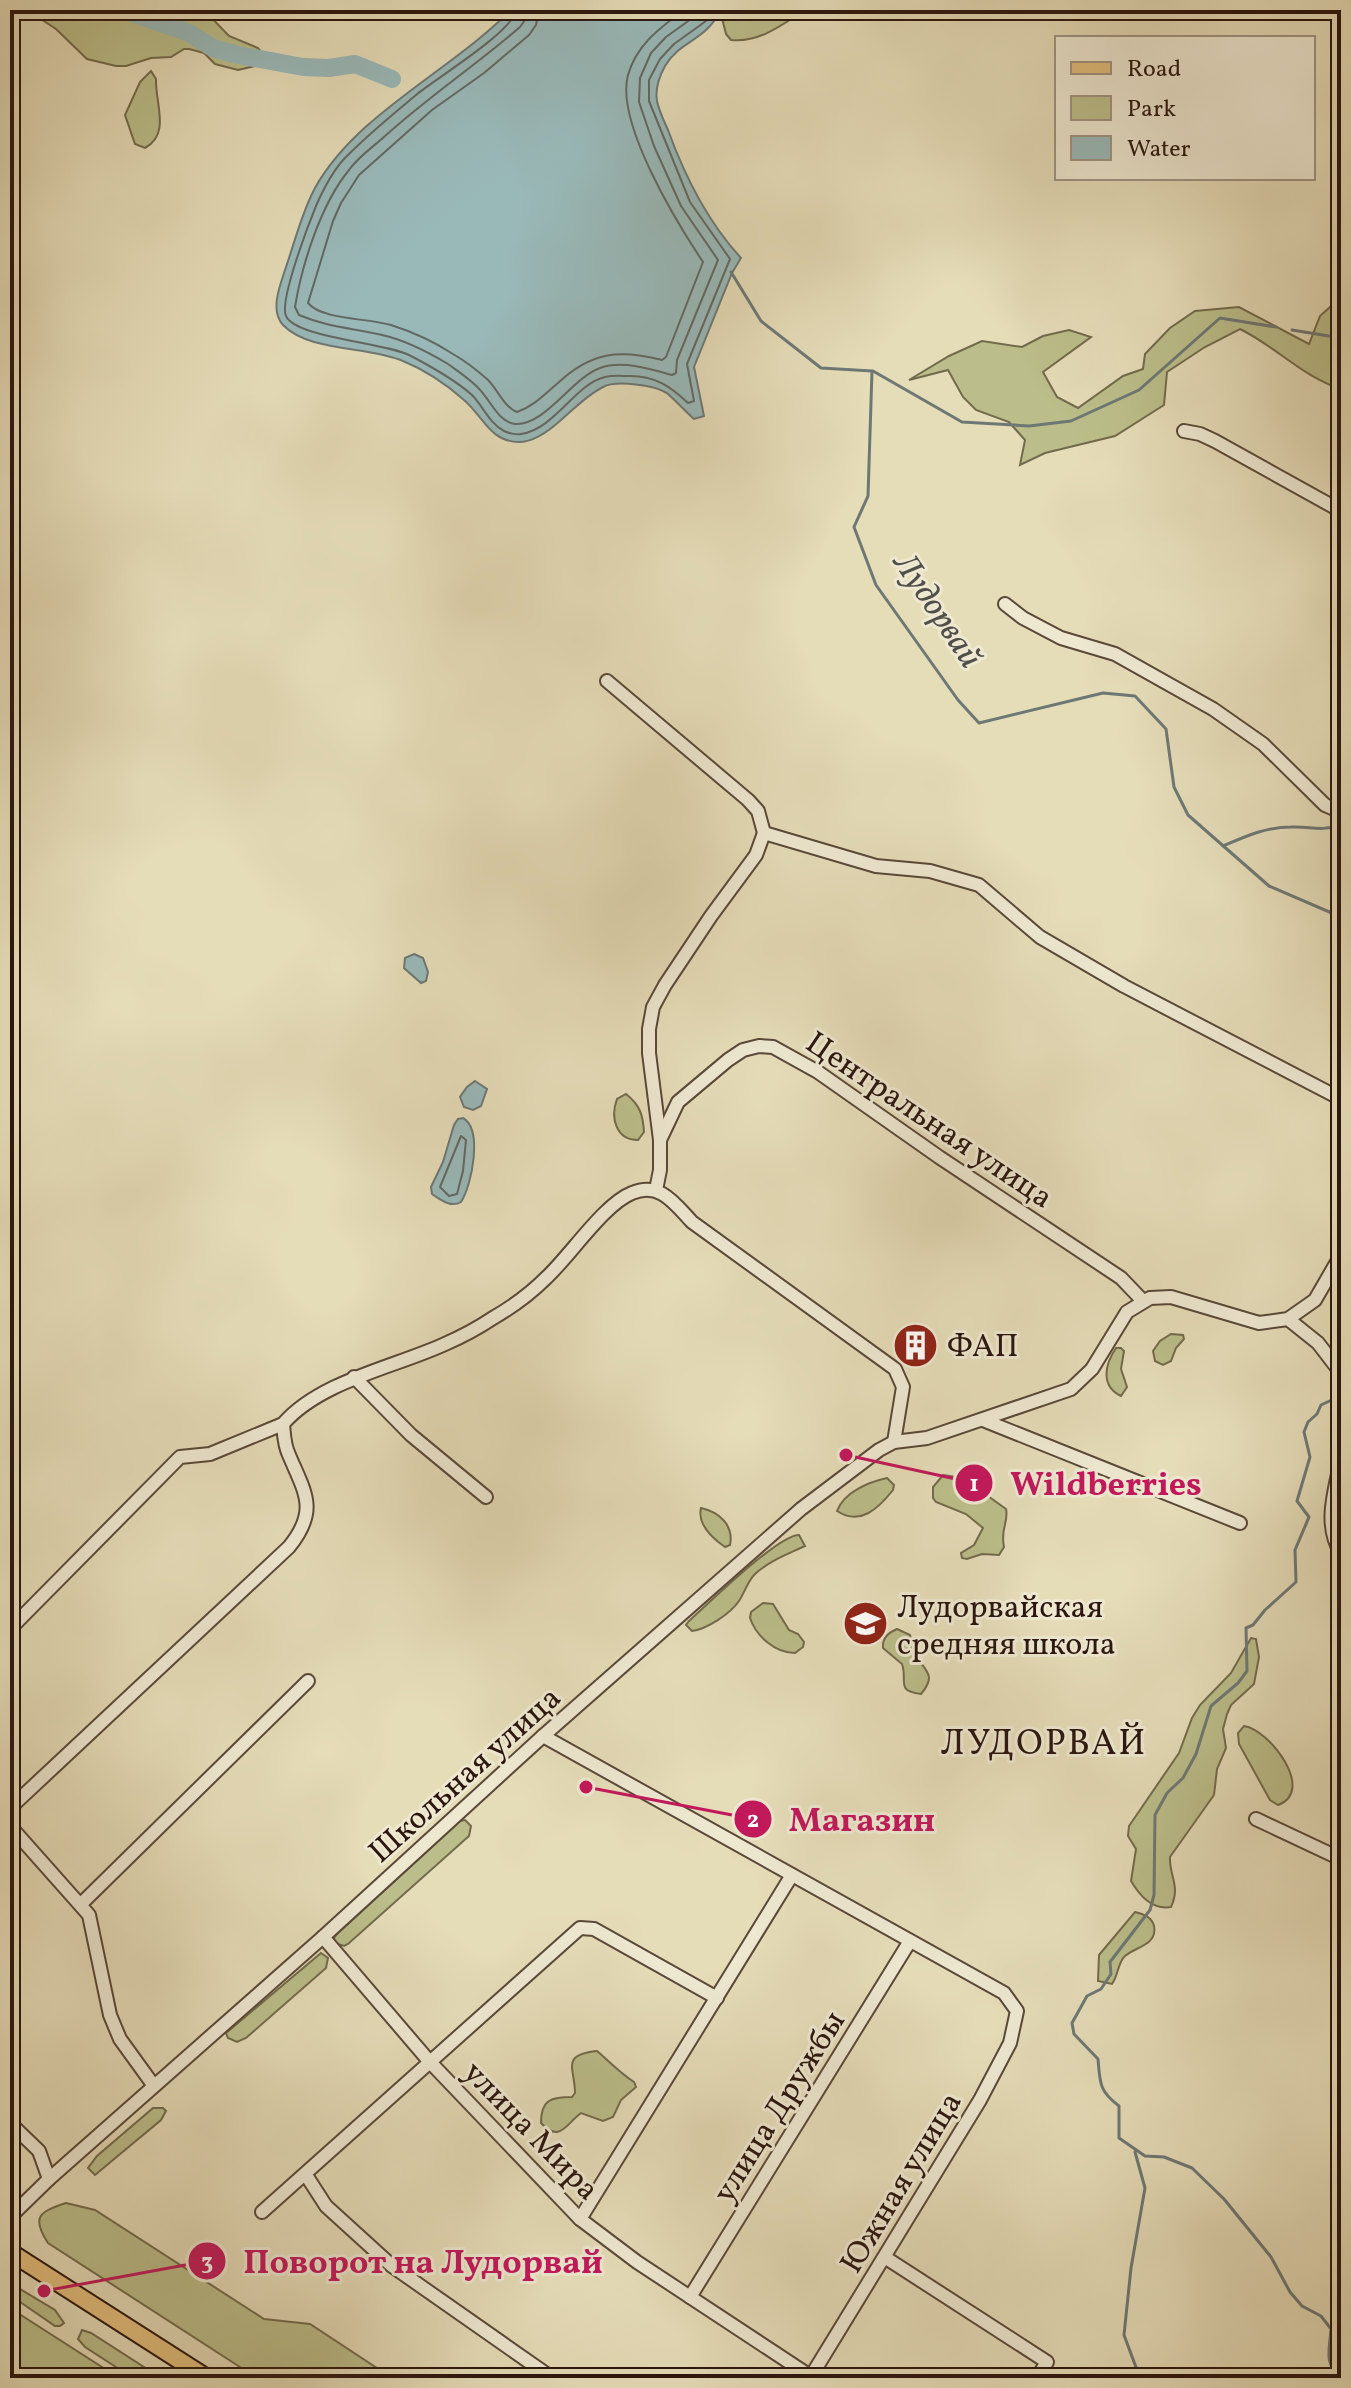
<svg xmlns="http://www.w3.org/2000/svg" width="1351" height="2388" font-family="Vollkorn,serif">
<style>
.green{fill:#bbbe8a;stroke:#726a4c;stroke-width:2}
.water{fill:#99b9b9;stroke:#6d7875;stroke-width:2}
.lines{fill:none;stroke-linecap:round;stroke-linejoin:round}
.shore{stroke:#626864;stroke-width:2}
.stream{stroke:#6d7875;stroke-width:3}
.river{stroke:#99b9b9;stroke-width:18}
.minor-casing{stroke:#594838;stroke-width:16}
.major-casing{stroke:#2a160e;stroke-width:20}
.minor{stroke:#eee8d1;stroke-width:12}
.major{stroke:#e2be7c;stroke-width:16}
.labels{text-anchor:middle;stroke-width:6;stroke-linejoin:round;paint-order:stroke}
.street-label{font-size:32px;fill:#2a160e;stroke:#eee8d1}
.poi-label{font-size:32px;fill:#2a160e;stroke:#eee8d1;text-anchor:start}
.water-label{font-size:34px;font-style:italic;fill:#514f4a;stroke:#eee8d1}
.quarter-label{font-size:36px;letter-spacing:2px;fill:#2a160e;stroke:#eee8d1}
.leader{fill:none;stroke:#c2185b;stroke-width:3}
.callout-dot{fill:#c2185b;stroke:#eee8d1;stroke-width:3}
.mark-label{font-size:24px;text-anchor:middle;font-weight:bold;fill:#fff}
.callout-label{font-size:34px;text-anchor:middle;font-weight:bold;fill:#c2185b;stroke:#eee8d1;stroke-width:6;stroke-linejoin:round;paint-order:stroke}
</style>
<rect width="100%" height="100%" fill="#e5dcb8"/>
<filter id="stains"><feTurbulence type="fractalNoise" baseFrequency=".0025" numOctaves="4"/><feColorMatrix values="0 0 0 0 .2 0 0 0 0 .09 0 0 0 0 .02 0 0 0 .5 -.17"/></filter>
<radialGradient id="worn" r=".72"><stop offset=".6" stop-color="#630" stop-opacity="0"/><stop offset="1" stop-color="#630" stop-opacity=".3"/></radialGradient>
<g class="green">
<polygon points="27,10 204,10 229,36 258,48 264,55 255,66 238,70 215,64 204,53 189,49 184,49 171,57 151,58 126,66 116,66 87,59 56,29"/>
<path d="M720 10H805C782 25 759 43 731 40L726 34Z"/>
<path d="M151 71 156 79C155 103 171 134 145 148L135 144 125 115 140 82Z"/>
<path d="M1341 297V389C1303 377 1275 346 1240 329L1205 347 1167 372 1164 405 1115 436 1045 453 1020 465 1025 440 1009 422 976 410 963 397 948 370 909 380 949 356 982 341 1022 347 1043 336 1069 330 1091 337 1043 372 1057 397 1078 408 1123 376 1143 369 1145 354 1170 328 1195 311 1239 307 1309 344 1320 316Z"/>
<path d="M626 1094C640 1105 643 1115 644 1132L638 1140C616 1140 610 1118 617 1099Z"/>
<polygon points="1171,1334 1183,1335 1184,1339 1176,1348 1171,1361 1163,1365 1155,1361 1153,1351 1160,1341"/>
<path d="M1116 1348H1121L1124 1351 1121 1369 1127 1387 1121 1396C1100 1386 1105 1364 1116 1348Z"/>
<path d="M943 1475 963 1478 1006 1509C1009 1521 1000 1529 1004 1547L999 1555 982 1554 967 1559 962 1558 961 1553 974 1545 983 1528 966 1514 936 1502 933 1498V1487Z"/>
<path d="M887 1478 894 1485 893 1490C878 1509 860 1526 837 1511 844 1492 869 1482 887 1478Z"/>
<path d="M701 1508C719 1512 734 1525 730 1545L725 1547C712 1538 697 1525 701 1508Z"/>
<path d="M799 1535 805 1546C788 1554 769 1561 755 1574 747 1582 745 1592 739 1601 730 1614 707 1629 692 1631L686 1625 689 1621C708 1604 778 1535 799 1535Z"/>
<path d="M763 1603 773 1604 789 1630 798 1634 804 1642 803 1647 795 1653C775 1653 756 1636 750 1618L751 1612Z"/>
<path d="M897 1629 910 1635C912 1641 912 1649 915 1654 924 1671 938 1674 921 1694 895 1691 908 1681 902 1664L883 1648C882 1638 888 1633 897 1629Z"/>
<path d="M1251 1638 1256 1639 1259 1657 1254 1684 1231 1705 1227 1714 1223 1729 1226 1748 1217 1769 1214 1795 1170 1857C1169 1876 1181 1886 1171 1907 1152 1910 1140 1896 1131 1881L1136 1849 1128 1836 1129 1826 1179 1753 1192 1718 1200 1705 1231 1673Z"/>
<path d="M1244 1726C1270 1730 1316 1791 1278 1805L1270 1800 1239 1744 1238 1733Z"/>
<polygon points="465,1820 471,1826 469,1836 348,1944 344,1946 335,1943 334,1938 337,1934 460,1821"/>
<path d="M1135 1912C1143 1914 1152 1917 1154 1926 1158 1945 1135 1947 1125 1956 1118 1962 1118 1976 1112 1984L1098 1981 1099 1955Z"/>
<polygon points="321,1953 328,1958 326,1968 246,2038 237,2042 228,2038 226,2033"/>
<path d="M597 2051C610 2062 620 2073 634 2082L636 2087 621 2100 613 2117 603 2121 581 2113C565 2125 560 2143 541 2123 541 2099 552 2097 572 2097L575 2093C575 2068 560 2055 597 2051Z"/>
<polygon points="153,2108 163,2108 166,2111 161,2120 95,2175 88,2168 97,2156"/>
<path d="M66 2203 95 2210 264 2319 310 2324 392 2378H257L48 2243C31 2217 39 2212 66 2203Z"/>
<polygon points="10,2283 55,2310 64,2323 60,2326 55,2326 10,2295"/>
<polygon points="10,2308 119,2378 10,2378"/>
<polygon points="82,2330 91,2333 161,2378 133,2378 85,2347 78,2339"/>
</g>
<g class="water">
<path d="M512 10H720C708 40 679 41 665 66 659 77 655 89 657 101 659 111 664 121 668 130 685 177 707 221 741 258L732 273 694 367 704 416 694 419C685 411 677 402 668 394 656 385 616 380 603 387 587 395 574 409 561 420 550 430 535 442 519 442 490 442 483 416 464 400 446 384 425 370 403 361 369 346 309 352 283 325 269 310 281 283 286 267 295 241 302 212 315 188 348 129 414 90 466 49 482 37 497 23 512 10Z"/>
<polygon points="414,954 423,958 428,972 426,981 421,983 404,968 405,958"/>
<polygon points="475,1081 487,1089 481,1106 473,1110 464,1107 460,1097 467,1087"/>
<path d="M463 1118C483 1129 472 1185 461 1202 451 1208 441 1200 432 1194L431 1187 443 1162 454 1125 458 1119Z"/>
</g>
<g class="lines">
<g class="shore">
<path d="M516 10C514 31 435 79 416 95 392 115 366 136 344 159 332 172 323 190 316 206 309 223 279 301 286 316 296 338 385 342 411 356 432 367 454 379 472 395 483 406 489 423 504 431 508 433 516 435 521 434 555 429 575 384 605 377 613 375 622 376 630 376 655 376 670 386 688 403L694 401 687 364 730 259 690 202 649 101V80L660 59 674 44 706 21 711 10"/>
<path d="M526 10 525 20 520 27C476 65 428 97 385 136 373 147 358 157 349 170 321 204 302 264 295 307L299 315C327 327 352 328 382 335 405 340 428 352 448 364 459 372 473 381 481 391 491 402 499 422 515 424 545 426 572 378 600 368 622 360 651 369 672 375L676 373 677 360 718 260 681 206 654 146 639 102 640 78 651 53 666 37 698 14 700 10"/>
<path d="M539 10 536 25 529 35 484 73 432 110 359 175 341 203 333 221 308 303C322 320 368 318 391 325 413 332 433 341 453 354 465 361 478 371 488 380 498 390 504 407 517 412 534 406 545 394 558 383 591 352 619 349 662 360L666 357 703 262C677 223 615 122 628 75 637 44 660 28 684 10"/>
<polygon points="461,1136 466,1140 463,1171 457,1194 449,1196 440,1187"/>
</g>
<g class="stream">
<polyline points="731,272 761,321 821,368 872,371 868,496 854,527 876,585 958,700 979,723 1103,693 1135,696 1166,729 1174,787 1188,815 1269,886 1341,917"/>
<polyline points="1292,330 1341,338"/>
<polyline points="873,371 962,422 1029,426 1071,421 1139,390 1220,318 1276,327"/>
<path d="M1223 846C1246 836 1266 827 1291 827 1312 826 1318 832 1341 825"/>
<path d="M1338 1397 1321 1405 1317 1414 1308 1422 1304 1432 1310 1457 1297 1501 1309 1517 1295 1550 1296 1582 1265 1610 1253 1625 1246 1628 1247 1671 1238 1683 1211 1706 1196 1754 1183 1778 1167 1793 1155 1815 1154 1895 1150 1910 1110 1962 1111 1974 1101 1989 1087 1996 1072 2023 1074 2034 1098 2059C1100 2083 1099 2091 1119 2106V2138L1145 2156 1164 2157 1192 2168 1224 2199 1271 2257 1290 2292 1302 2306 1321 2316 1331 2329C1330 2348 1323 2364 1341 2377"/>
<polyline points="1135,2152 1145,2188 1131,2268 1124,2335 1140,2378"/>
</g>
<polyline class="river" points="123,10 189,33 213,48 238,55 303,67 329,68 355,64 392,79"/>
<defs>
<g id="minor">
<polyline points="1184,431 1200,434 1215,441 1341,511"/>
<polyline points="1005,604 1023,618 1061,638 1115,654 1213,709 1263,744 1325,805 1341,812"/>
<polyline points="607,681 748,800 758,811 764,833 876,866 930,871 979,885 1040,937 1124,986 1341,1099"/>
<polyline points="660,1140 678,1102 728,1060 743,1050 759,1046 773,1047 818,1072 939,1157 1121,1278 1143,1301"/>
<polyline points="656,1190 660,1170 660,1140 649,1053 649,1029 653,1007 665,985 711,916 756,855 764,833"/>
<polyline points="1288,1319 1318,1343 1341,1373"/>
<polyline points="354,1377 411,1435 486,1497"/>
<polyline points="983,1420 1240,1523"/>
<path d="M1341 1460C1335 1491 1323 1524 1341 1553"/>
<polyline points="10,1629 180,1457 210,1454 283,1424"/>
<polyline points="543,1736 1004,1993 1017,2011 1010,2043 980,2100 810,2378"/>
<path d="M10 1808 289 1547C319 1510 305 1493 289 1455 284 1445 284 1434 283 1424 320 1381 395 1367 445 1344 461 1337 478 1328 493 1318 512 1307 530 1294 546 1278 570 1256 604 1204 632 1193 660 1181 675 1204 692 1222L895 1369 903 1387 894 1442"/>
<polyline points="1256,1819 1341,1859"/>
<polyline points="10,1826 89,1915 110,2015 120,2039 154,2086"/>
<polyline points="81,1904 308,1681"/>
<polyline points="323,1937 429,2061 580,2219 637,2262 813,2378"/>
<polyline points="10,2123 39,2151 49,2179"/>
<polyline points="306,2175 326,2206 392,2266 552,2378"/>
<polyline points="262,2212 580,1928 594,1929 717,1998"/>
<polyline points="10,2217 49,2179 323,1937 543,1736 801,1509 879,1450 894,1442 927,1438 1071,1389 1092,1369 1127,1312 1150,1298 1171,1297 1259,1323 1288,1319 1315,1300 1341,1255"/>
<polyline points="580,2219 792,1875"/>
<polyline points="886,2258 1047,2362 1037,2378"/>
<polyline points="690,2297 910,1941"/>
</g>
<polyline id="major" points="10,2252 207,2378"/>
</defs>
<use href="#minor" class="minor-casing"/>
<use href="#major" class="major-casing"/>
<use href="#minor" class="minor"/>
<use href="#major" class="major"/>
</g>
<defs>
<symbol id="building-disc" viewBox="-11 -11 22 22"><circle r="9.5" fill="#8f2418" stroke="#eee8d1"/><path d="M-4-6H4V6H1V3H-1V6H-4ZM-2.5-4.3h1.7v1.8h-1.7ZM.8-4.3h1.7v1.8H.8ZM-2.5-1h1.7V.8h-1.7ZM.8-1h1.7V.8H.8Z" fill="#fff"/></symbol>
<symbol id="school-disc" viewBox="-11 -11 22 22"><circle r="9.5" fill="#8f2418" stroke="#eee8d1"/><path d="M0-5L7-2L0 1L-7-2ZM-4 1L0 2.5L4 1V4Q0 6-4 4Z" fill="#fff"/></symbol>
</defs>
<g fill-rule="evenodd">
<use href="#building-disc" x="890" y="1320" width="51" height="51"/>
<use href="#school-disc" x="840" y="1598" width="51" height="51"/>
</g>
<g class="labels">
<g class="street-label">
<text transform="translate(930 1119) rotate(34)" y="11">Центральная улица</text>
<text transform="translate(464 1774) rotate(-42)" y="11">Школьная улица</text>
<text transform="translate(778 2106) rotate(-58)" y="11">улица Дружбы</text>
<text transform="translate(532 2130) rotate(46)" y="11">улица Мира</text>
<text transform="translate(900 2182) rotate(-59)" y="11">Южная улица</text>
</g>
<g class="poi-label">
<text x="947" y="1356">ФАП</text>
<text x="897" y="1617">Лудорвайская<tspan x="897" dy="37">средняя школа</tspan></text>
</g>
<g class="water-label">
<text transform="translate(939 609) rotate(56)" y="12">Лудорвай</text>
</g>
<g class="quarter-label">
<text x="1044" y="1754">ЛУДОРВАЙ</text>
</g>
</g>
<path class="leader" d="M846 1455L974 1483M586 1787L753 1819M44 2291L207 2261"/>
<g class="callout-dot">
<circle cx="846" cy="1455" r="8"/>
<circle cx="586" cy="1787" r="8"/>
<circle cx="44" cy="2291" r="8"/>
<circle cx="974" cy="1483" r="20"/>
<circle cx="753" cy="1819" r="20"/>
<circle cx="207" cy="2261" r="20"/>
</g>
<g class="mark-label">
<text x="974" y="1491">1</text>
<text x="753" y="1827">2</text>
<text x="207" y="2269">3</text>
</g>
<g class="callout-label">
<text x="1106" y="1495">Wildberries</text>
<text x="862" y="1831">Магазин</text>
<text x="423" y="2273">Поворот на Лудорвай</text>
</g>
<rect width="1351" height="2388" fill="none" stroke="#e5dcb8" stroke-width="40"/>
<rect x="12" y="12" width="1327" height="2364" fill="none" stroke="#2a160e" stroke-width="4"/>
<rect x="20" y="20" width="1311" height="2348" fill="none" stroke="#2a160e" stroke-width="2"/>
<rect x="1055" y="36" width="260" height="144" fill="#eee8d1" stroke="#a09483" stroke-width="2"/>
<rect x="1071" y="62" width="40" height="12" fill="#e2be7c" stroke="#a09483" stroke-width="2"/>
<text x="1127" y="76" font-size="24" fill="#2a160e">Road</text>
<rect x="1071" y="96" width="40" height="24" fill="#bbbe8a" stroke="#a09483" stroke-width="2"/>
<text x="1127" y="116" font-size="24" fill="#2a160e">Park</text>
<rect x="1071" y="136" width="40" height="24" fill="#99b9b9" stroke="#a09483" stroke-width="2"/>
<text x="1127" y="156" font-size="24" fill="#2a160e">Water</text>
<rect width="100%" height="100%" filter="url(#stains)"/>
<rect width="100%" height="100%" fill="url(#worn)"/>
</svg>
